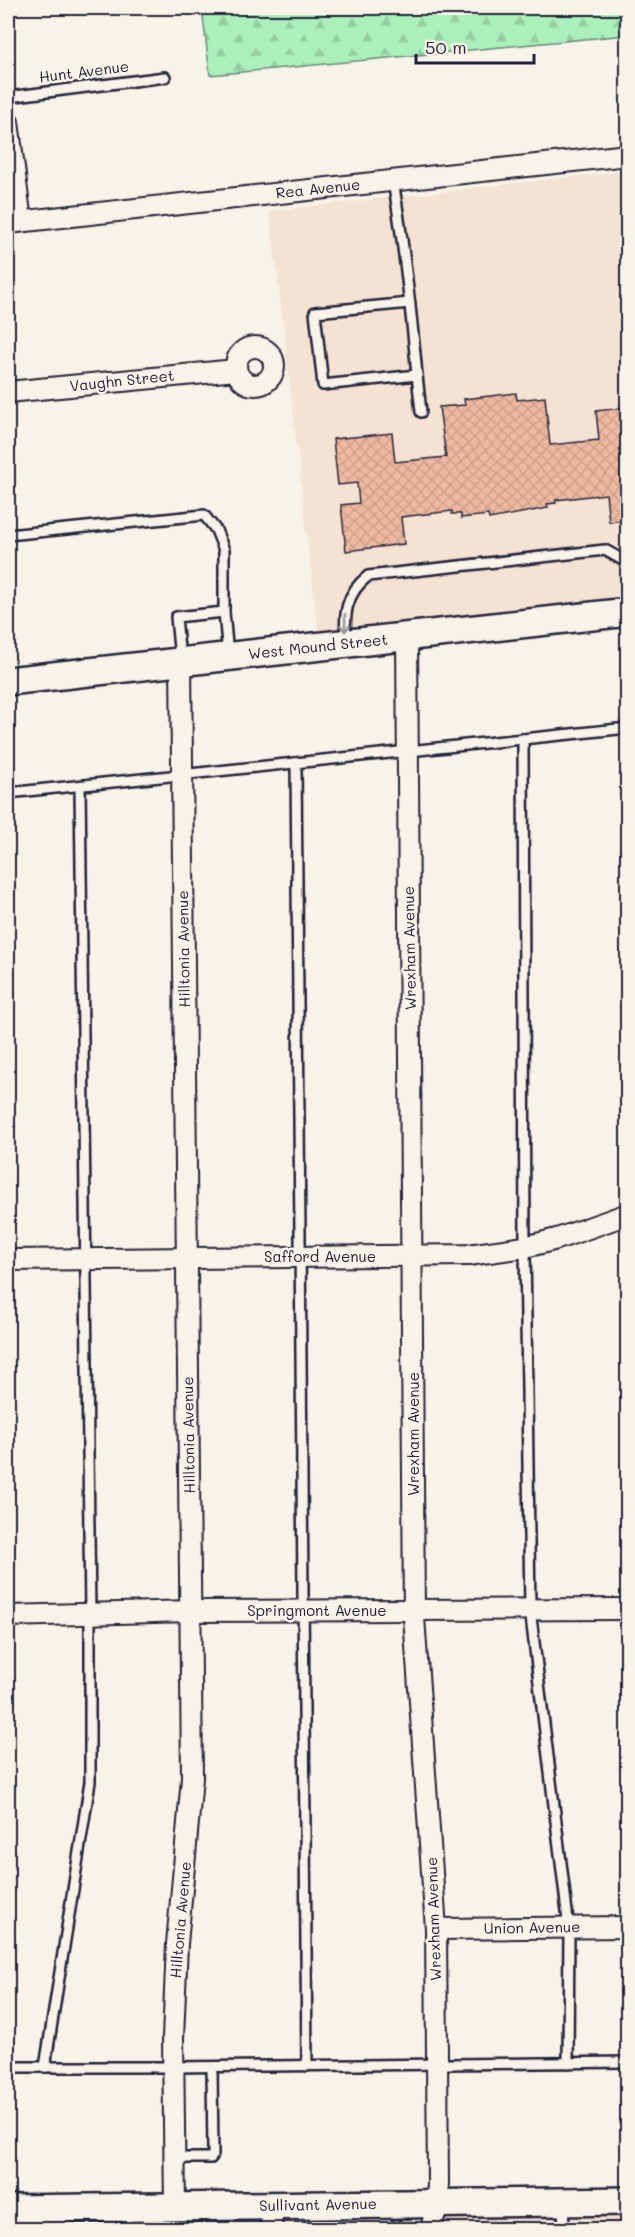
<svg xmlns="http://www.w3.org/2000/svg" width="635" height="2237" font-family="Mali,sans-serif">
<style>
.built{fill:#f4e2d2}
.forest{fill:url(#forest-firs);stroke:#66887a;stroke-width:1.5}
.building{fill:url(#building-cross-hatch);stroke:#22223b;stroke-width:1.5}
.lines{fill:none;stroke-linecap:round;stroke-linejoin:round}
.lane-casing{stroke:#22223b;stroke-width:14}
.street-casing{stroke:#22223b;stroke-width:24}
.secondary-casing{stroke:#22223b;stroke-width:32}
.lane{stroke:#f7f3e8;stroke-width:9}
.street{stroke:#f7f3e8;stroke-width:20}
.secondary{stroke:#f7f3e8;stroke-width:27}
.oneway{stroke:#97959a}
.labels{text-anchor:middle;stroke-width:5;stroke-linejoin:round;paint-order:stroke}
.street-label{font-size:15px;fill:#22223b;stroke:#f7f3e8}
</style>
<defs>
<pattern id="forest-firs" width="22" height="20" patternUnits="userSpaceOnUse" patternTransform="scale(1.5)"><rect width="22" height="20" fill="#abefba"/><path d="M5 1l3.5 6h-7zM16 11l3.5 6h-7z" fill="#93cda1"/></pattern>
<pattern id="building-cross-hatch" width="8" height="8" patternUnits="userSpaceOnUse" patternTransform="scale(1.5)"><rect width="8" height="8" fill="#eeb9a0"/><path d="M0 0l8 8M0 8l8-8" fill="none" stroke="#cc9f8b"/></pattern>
</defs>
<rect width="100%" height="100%" fill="#f7f3e8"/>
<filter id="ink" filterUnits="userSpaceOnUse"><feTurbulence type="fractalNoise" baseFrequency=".0167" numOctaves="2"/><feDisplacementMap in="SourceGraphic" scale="12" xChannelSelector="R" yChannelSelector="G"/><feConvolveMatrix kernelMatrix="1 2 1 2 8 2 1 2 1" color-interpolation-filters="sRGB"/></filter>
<g filter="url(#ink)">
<g class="built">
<polygon points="627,171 627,596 318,631 270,211"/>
<polygon points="627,2202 627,2229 277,2230 281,2207"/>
</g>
<polygon class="forest" points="202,8 627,8 627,35 210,75"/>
<polygon class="building" points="516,393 517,400 545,397 550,445 599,440 596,411 628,407 628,520 609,522 606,494 556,500 556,503 547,504 548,508 489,519 488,515 461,518 461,514 452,514 452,511 401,517 404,544 346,551 341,505 359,503 357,483 338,485 333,439 392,433 395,462 446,457 439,407 465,405 464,399"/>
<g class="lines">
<defs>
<g id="lane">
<polyline points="8,97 165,77"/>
<path d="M393 181C404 245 411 310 417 375L323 385 315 312 410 303"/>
<polyline points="417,375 421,412"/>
<polyline points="8,535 204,515 216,530 224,550 224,612 228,655"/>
<path d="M346 642C344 615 345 594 368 576L605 550 628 563"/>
<polyline points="180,659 176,617 224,612"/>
<polyline points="523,739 525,1247 530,1609 569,1928 568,2063"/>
<polyline points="296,763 307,2066"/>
<polyline points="8,793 628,728"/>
<polyline points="8,2067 173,2067 628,2062"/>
<polyline points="45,2067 90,1782 90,1614 80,786"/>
<polyline points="174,2158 211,2158 213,2155 212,2067"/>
<polyline points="563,2204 564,2230"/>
<polyline points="126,2230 128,2211"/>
<polyline points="395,2230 396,2225"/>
</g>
<g id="street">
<polyline points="8,122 21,221"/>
<polyline points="8,223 628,155"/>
<circle cx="255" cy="366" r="19"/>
<polyline points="8,392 236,370"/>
<polyline points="407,637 414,1617 436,1929 438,2183 437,2203 431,2230"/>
<polyline points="8,1260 468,1255 525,1247 557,1239 628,1214"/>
<polyline points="8,1616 191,1611 628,1609"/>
<polyline points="436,1929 628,1927"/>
<polyline points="175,2208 173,2038 177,1944 192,1778 181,661"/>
<polyline points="270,2230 274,2206"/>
</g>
<g id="secondary">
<polyline points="8,681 628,612"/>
<polyline points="8,2209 628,2201"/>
</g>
</defs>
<use href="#lane" class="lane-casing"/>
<use href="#street" class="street-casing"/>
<use href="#secondary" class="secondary-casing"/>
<use href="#lane" class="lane"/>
<use href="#street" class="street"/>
<use href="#secondary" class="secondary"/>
</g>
<defs><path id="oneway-shaft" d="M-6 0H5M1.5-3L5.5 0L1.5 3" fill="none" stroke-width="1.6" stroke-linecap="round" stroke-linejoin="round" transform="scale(1.5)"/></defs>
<use class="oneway" href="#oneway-shaft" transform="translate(345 623) rotate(90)"/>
</g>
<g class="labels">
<g class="street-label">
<text transform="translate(84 72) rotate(-7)" y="5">Hunt Avenue</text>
<text transform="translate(318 189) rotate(-6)" y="5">Rea Avenue</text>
<text transform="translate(122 381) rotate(-6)" y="5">Vaughn Street</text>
<text transform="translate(318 647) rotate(-6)" y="5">West Mound Street</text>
<text transform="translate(410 948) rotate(-91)" y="5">Wrexham Avenue</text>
<text transform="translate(184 949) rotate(-91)" y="5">Hilltonia Avenue</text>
<text x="320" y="1262">Safford Avenue</text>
<text transform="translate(414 1434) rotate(-90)" y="5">Wrexham Avenue</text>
<text transform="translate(189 1435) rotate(-91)" y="5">Hilltonia Avenue</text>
<text x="317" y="1616">Springmont Avenue</text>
<text transform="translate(434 1919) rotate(-92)" y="5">Wrexham Avenue</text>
<text transform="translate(181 1920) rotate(-85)" y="5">Hilltonia Avenue</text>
<text transform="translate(532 1928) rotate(-1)" y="5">Union Avenue</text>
<text transform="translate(318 2205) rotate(-1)" y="5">Sullivant Avenue</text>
</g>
</g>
<rect width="635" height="2237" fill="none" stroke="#f7f3e8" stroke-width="30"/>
<rect x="15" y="15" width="605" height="2207" fill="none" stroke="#22223b" stroke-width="2" filter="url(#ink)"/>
<path d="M416 54v9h118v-9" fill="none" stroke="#22223b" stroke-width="3"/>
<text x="425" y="54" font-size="18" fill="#22223b" stroke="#f7f3e8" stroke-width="4.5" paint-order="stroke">50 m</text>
</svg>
